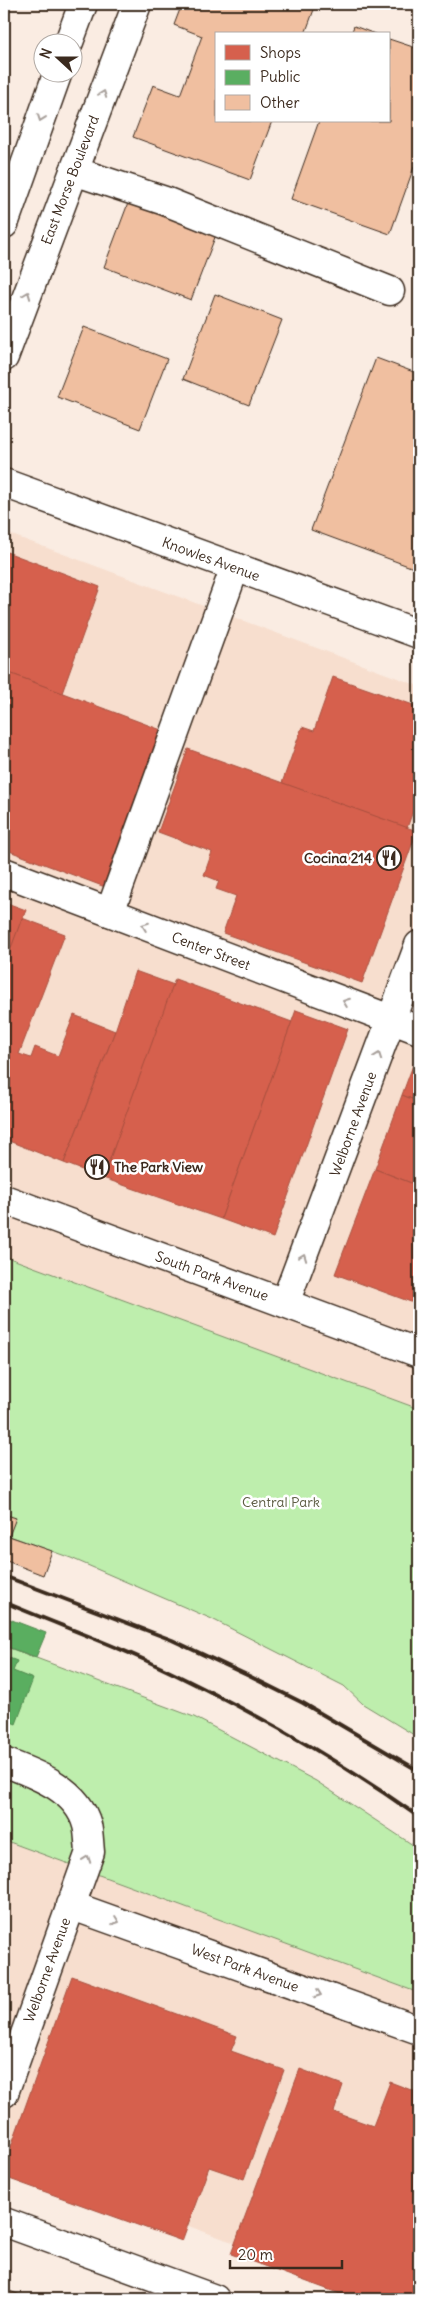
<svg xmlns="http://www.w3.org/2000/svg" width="423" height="2303" font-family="Delius,sans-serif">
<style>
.built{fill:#f7dece}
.green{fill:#beeead;stroke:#7c8c66}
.shops{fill:#d6604d;stroke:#a8503f}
.public{fill:#5aae61;stroke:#51864d}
.building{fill:#f0bfa0;stroke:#3b2a1e}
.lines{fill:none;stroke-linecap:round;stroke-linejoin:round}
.minor-casing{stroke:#3b2a1e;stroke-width:31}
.minor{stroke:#fff;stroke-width:28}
.rail{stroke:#3b2a1e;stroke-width:4}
.oneway{stroke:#a79f9a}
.labels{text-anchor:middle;stroke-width:5;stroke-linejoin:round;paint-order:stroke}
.street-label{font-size:14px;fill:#3b2a1e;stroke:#fff}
.poi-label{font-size:14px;font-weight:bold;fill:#3b2a1e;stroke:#fff;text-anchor:end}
.park-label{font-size:14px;fill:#5c5b42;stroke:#fff}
</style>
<rect width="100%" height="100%" fill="#faece2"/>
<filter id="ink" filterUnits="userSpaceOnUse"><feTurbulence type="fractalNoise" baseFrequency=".02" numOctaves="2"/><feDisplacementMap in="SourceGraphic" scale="10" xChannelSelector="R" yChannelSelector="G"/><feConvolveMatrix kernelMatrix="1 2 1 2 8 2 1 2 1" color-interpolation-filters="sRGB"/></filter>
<g filter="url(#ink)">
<g class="built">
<polygon points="4,532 419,686 419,1409 4,1256"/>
<polygon points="4,1840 419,1993 419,2299 389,2299 4,2159"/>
</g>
<g class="green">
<polygon points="4,1256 419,1409 419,1738 363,1704 344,1686 212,1619 71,1558 4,1534"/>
<polygon points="4,1646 194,1717 316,1781 419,1849 419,1993 4,1840"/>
</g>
<g class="shops">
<polygon points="4,551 100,587 62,693 4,671"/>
<polygon points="4,671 164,731 105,887 4,849"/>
<polygon points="333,677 419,707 419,794 407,828 282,783 302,727 314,731"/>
<polygon points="188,749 417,831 362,983 223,933 236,896 216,889 219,881 204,875 212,852 158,832"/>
<polygon points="4,902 26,910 5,964 4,964"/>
<polygon points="22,918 65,934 19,1054 31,1058 35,1047 58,1056 74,1015 115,1031 64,1163 4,1139 4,967"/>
<polygon points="135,971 174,985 103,1178 64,1163 115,1031"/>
<polygon points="175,979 292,1022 221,1219 103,1178"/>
<polygon points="296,1010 348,1029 273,1238 221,1219"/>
<polygon points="419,1049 419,1102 402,1095"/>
<polygon points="402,1095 419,1102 419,1186 375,1169"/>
<polygon points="375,1169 419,1186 419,1305 335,1274"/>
<polygon points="72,1976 237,2036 231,2051 284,2070 244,2179 209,2167 182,2241 4,2177 4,2166"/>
<polygon points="300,2069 343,2085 334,2112 373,2126 390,2082 419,2093 419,2299 354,2299 231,2254"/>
</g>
<g class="public">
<polygon points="4,1617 46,1633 36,1657 4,1646"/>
<polygon points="4,1656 17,1661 13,1671 33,1679 16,1724 4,1719"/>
</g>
<g class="building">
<polygon points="182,4 316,4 305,34 217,34 217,121 272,121 250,180 133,137 153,85 180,95 202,36 174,25"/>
<polygon points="354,26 375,34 351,34"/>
<polygon points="389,39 419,49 419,153 390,234 291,199 319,121 389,121"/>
<polygon points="130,198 217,232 191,300 104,267"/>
<polygon points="215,294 282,320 249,405 183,379"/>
<polygon points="84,327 167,359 140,429 57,397"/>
<polygon points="376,358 419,374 419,570 311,530"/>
<polygon points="4,1514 16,1518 9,1536 52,1551 43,1575 4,1560"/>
<polygon points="4,2289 31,2299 4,2299"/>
</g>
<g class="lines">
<defs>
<g id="minor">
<polyline points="69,42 83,4"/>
<polyline points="74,171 165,201 390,291"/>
<polyline points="4,224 58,72"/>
<polyline points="4,357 137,4"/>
<polyline points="4,483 419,634"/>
<polyline points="4,872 419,1030"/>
<polyline points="110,912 235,567"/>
<polyline points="4,1199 419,1353"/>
<polyline points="285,1303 419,945"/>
<path d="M4 1762C35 1774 77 1788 87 1825 89 1833 89 1843 90 1852L4 2093"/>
<polyline points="70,1905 419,2030"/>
<polyline points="4,2222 215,2299"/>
</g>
</defs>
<use href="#minor" class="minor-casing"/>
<use href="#minor" class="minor"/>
<g class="rail">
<polyline points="4,1576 172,1640 249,1676 303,1703 419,1771"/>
<path d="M4 1602C51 1622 99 1639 145 1660 237 1703 336 1758 419 1817"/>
</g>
</g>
<defs><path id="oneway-chevron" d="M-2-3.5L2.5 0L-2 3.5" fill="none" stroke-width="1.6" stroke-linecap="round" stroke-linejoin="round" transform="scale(1.25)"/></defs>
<g class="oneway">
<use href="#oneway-chevron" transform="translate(103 94) rotate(-69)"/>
<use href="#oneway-chevron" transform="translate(41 118) rotate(110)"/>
<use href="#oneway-chevron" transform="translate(27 295) rotate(-69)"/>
<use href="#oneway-chevron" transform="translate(145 926) rotate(-159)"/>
<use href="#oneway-chevron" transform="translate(346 1002) rotate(-159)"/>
<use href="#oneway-chevron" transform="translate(378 1056) rotate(-70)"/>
<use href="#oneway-chevron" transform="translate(303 1257) rotate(-69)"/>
<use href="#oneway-chevron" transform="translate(87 1859) rotate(-70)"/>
<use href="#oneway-chevron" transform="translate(116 1921) rotate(20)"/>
<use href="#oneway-chevron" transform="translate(318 1994) rotate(20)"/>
</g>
</g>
<defs>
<symbol id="restaurant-ring" viewBox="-11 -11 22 22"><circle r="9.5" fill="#fff" stroke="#3b2a1e" stroke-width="1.5"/><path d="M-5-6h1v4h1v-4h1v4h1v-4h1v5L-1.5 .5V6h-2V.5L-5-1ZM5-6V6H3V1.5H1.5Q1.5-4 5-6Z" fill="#3b2a1e"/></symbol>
</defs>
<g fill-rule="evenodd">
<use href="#restaurant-ring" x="375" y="844" width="28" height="28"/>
<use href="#restaurant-ring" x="83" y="1153" width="28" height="28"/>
</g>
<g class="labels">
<g class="street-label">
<text transform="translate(70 180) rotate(-69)" y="5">East Morse Boulevard</text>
<text transform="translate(211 559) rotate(20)" y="5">Knowles Avenue</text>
<text transform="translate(211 951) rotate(21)" y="5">Center Street</text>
<text transform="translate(353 1124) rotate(-70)" y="5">Welborne Avenue</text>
<text transform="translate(212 1276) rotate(20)" y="5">South Park Avenue</text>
<text transform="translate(245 1968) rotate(20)" y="5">West Park Avenue</text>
<text transform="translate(47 1970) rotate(-70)" y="5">Welborne Avenue</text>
</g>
<g class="poi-label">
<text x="372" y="863">Cocina 214</text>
<text x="114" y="1172" text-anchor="start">The Park View</text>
</g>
<g class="park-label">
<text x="281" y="1507">Central Park</text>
</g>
</g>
<rect width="423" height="2303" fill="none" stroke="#fff" stroke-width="20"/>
<rect x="10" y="10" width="403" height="2283" fill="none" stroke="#3b2a1e" stroke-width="2" filter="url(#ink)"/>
<rect x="215" y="32" width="175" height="90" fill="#ffffff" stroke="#b1aaa5"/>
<rect x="225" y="45" width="25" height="15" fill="#d6604d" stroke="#b1aaa5"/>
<text x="260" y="58" font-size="15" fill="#3b2a1e">Shops</text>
<rect x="225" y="70" width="25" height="15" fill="#5aae61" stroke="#b1aaa5"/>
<text x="260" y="82" font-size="15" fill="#3b2a1e">Public</text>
<rect x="225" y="95" width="25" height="15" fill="#f0bfa0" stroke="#b1aaa5"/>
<text x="260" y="108" font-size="15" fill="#3b2a1e">Other</text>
<g transform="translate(58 58) rotate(291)"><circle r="24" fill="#ffffff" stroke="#b1aaa5"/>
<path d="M0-4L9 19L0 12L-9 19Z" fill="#3b2a1e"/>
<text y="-8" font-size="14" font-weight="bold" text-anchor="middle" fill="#3b2a1e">N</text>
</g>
<path d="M230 2260v8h112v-8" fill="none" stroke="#3b2a1e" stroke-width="2.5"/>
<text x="238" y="2260" font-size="15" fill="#3b2a1e" stroke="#ffffff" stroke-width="4" paint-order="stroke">20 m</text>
</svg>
